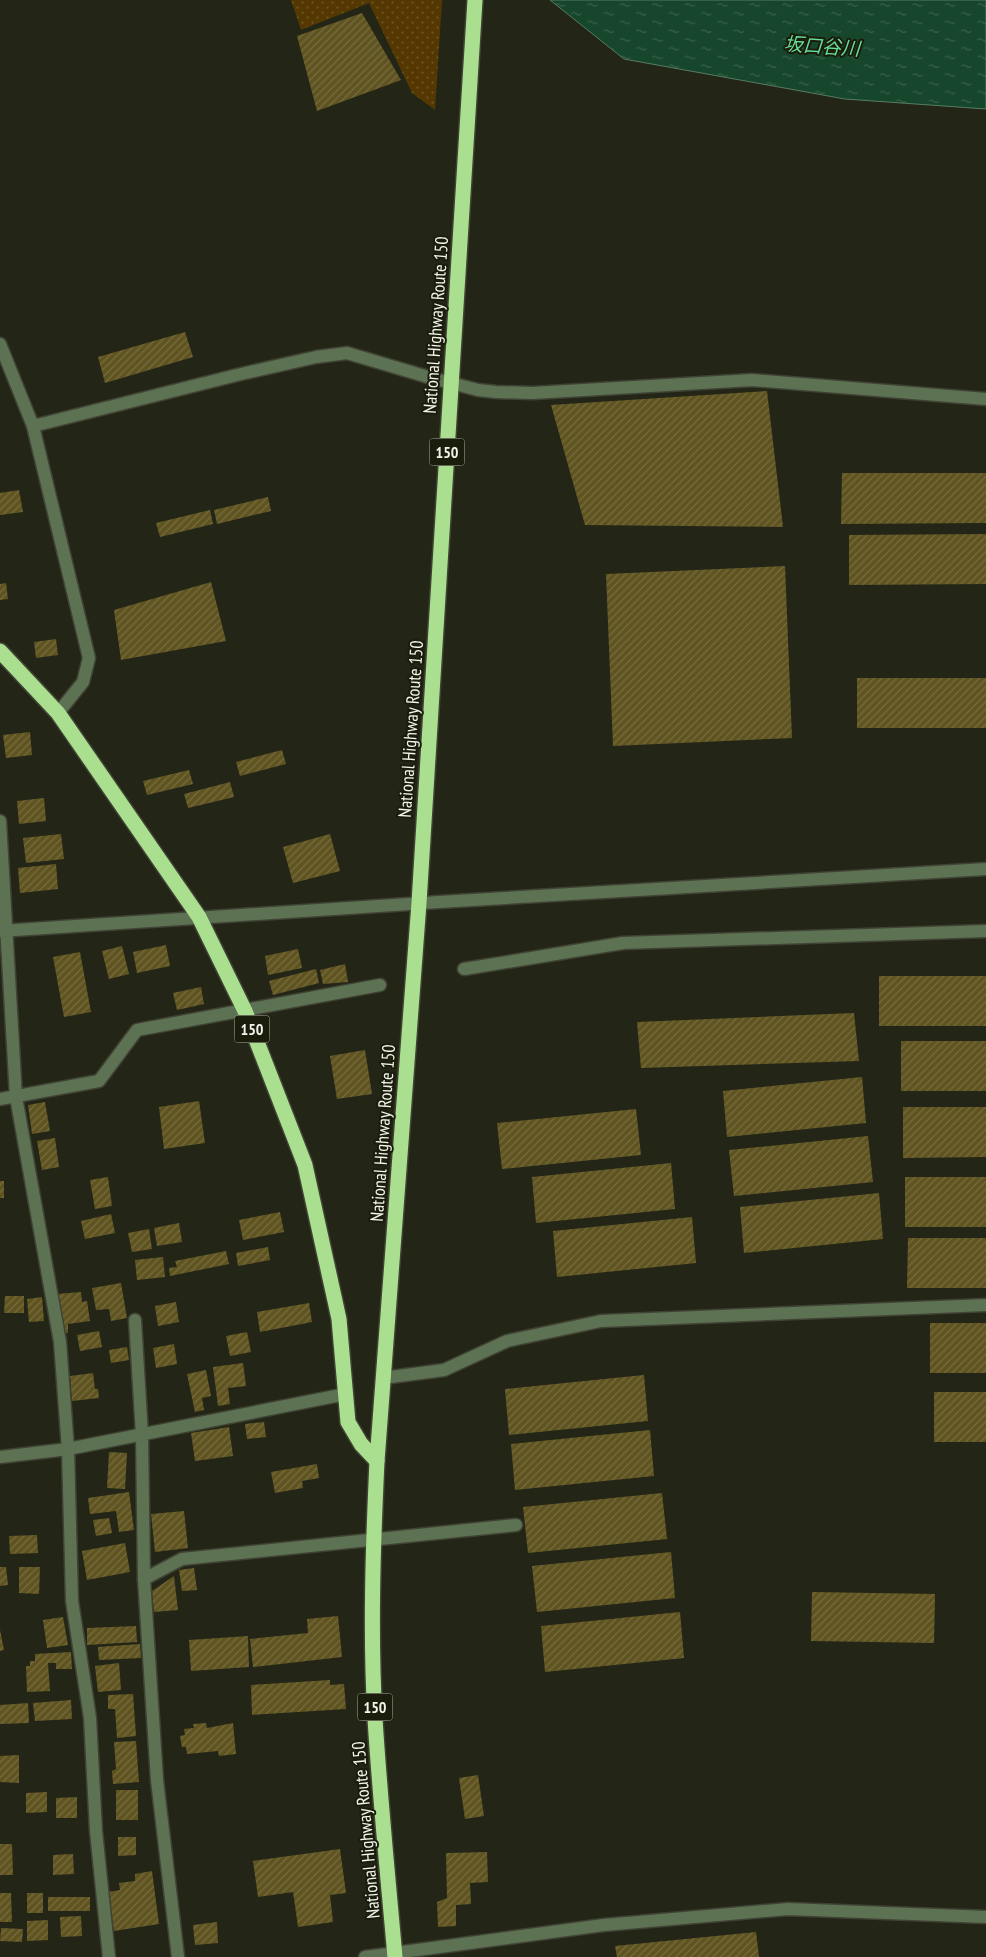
<svg xmlns="http://www.w3.org/2000/svg" width="986" height="1957" font-family="'PT Sans Narrow','Noto Sans JP',sans-serif">
<style>
.green{fill:url(#green-dots)}
.water{fill:url(#water-ripples);stroke:#587b65}
.building{fill:url(#building-hatch)}
.lines{fill:none;stroke-linecap:round;stroke-linejoin:round}
.minor-casing{stroke:#404334;stroke-width:15}
.highway-casing{stroke:#404334;stroke-width:18}
.minor{stroke:#5c7253;stroke-width:12}
.highway{stroke:#aadf90;stroke-width:15}
.labels{text-anchor:middle;stroke-width:4;stroke-linejoin:round;paint-order:stroke}
.shield{fill:#1a1c0c;stroke:#b2b4a8;stroke-width:1}
.shield-label{font-size:16px;font-weight:bold;fill:#f3f5eb}
.street-label{font-size:18px;fill:#f3f5eb;stroke:#1a1c0c}
.water-label{font-size:19px;font-style:italic;fill:#66df99;stroke:#1a1c0c}
</style>
<defs>
<pattern id="green-dots" width="8" height="8" patternUnits="userSpaceOnUse" patternTransform="scale(1.25)"><rect width="8" height="8" fill="#543701"/><path d="M2 2h.1M6 6h.1" fill="none" stroke="#6d5526" stroke-width="1.8" stroke-linecap="round"/></pattern>
<pattern id="water-ripples" width="26" height="14" patternUnits="userSpaceOnUse" patternTransform="scale(1.25)"><rect width="26" height="14" fill="#16472c"/><path d="M2 4q2-2 4 0t4 0M15 11q2-2 4 0t4 0" fill="none" stroke="#38624b"/></pattern>
<pattern id="building-hatch" width="6" height="6" patternUnits="userSpaceOnUse" patternTransform="scale(1.25)"><rect width="6" height="6" fill="#5f5320"/><path d="M-1 1l2-2M0 6l6-6M5 7l2-2" fill="none" stroke="#766c41"/></pattern>
</defs>
<rect width="100%" height="100%" fill="#232616"/>
<polygon class="green" points="291,0 442,0 435,110 412,93 369,3 301,30"/>
<polygon class="water" points="550,0 986,0 986,109 845,99 624,59"/>
<g class="building">
<polygon points="362,13 401,80 317,111 297,36"/>
<polygon points="185,332 193,357 105,383 98,357"/>
<polygon points="767,391 783,527 585,525 551,405"/>
<polygon points="842,473 986,473 986,523 841,524"/>
<polygon points="19,490 23,512 0,515 0,493"/>
<polygon points="268,497 271,511 217,524 214,510"/>
<polygon points="210,510 213,524 160,537 156,523"/>
<polygon points="986,534 986,584 849,585 849,535"/>
<polygon points="785,566 792,738 613,746 606,574"/>
<polygon points="211,582 226,641 121,660 114,610"/>
<polygon points="6,583 8,599 0,600 0,584"/>
<polygon points="56,639 58,655 36,658 34,642"/>
<rect x="857" y="678" width="129" height="50"/>
<polygon points="30,732 32,755 6,758 3,735"/>
<polygon points="282,750 286,764 240,776 236,762"/>
<polygon points="189,770 193,784 147,795 143,781"/>
<polygon points="230,782 234,797 188,808 184,794"/>
<polygon points="44,798 46,821 19,824 17,801"/>
<polygon points="61,834 64,859 26,863 23,838"/>
<polygon points="330,834 340,871 293,883 283,847"/>
<polygon points="56,864 58,889 20,893 18,868"/>
<polygon points="166,945 170,966 137,973 133,952"/>
<polygon points="122,946 129,974 109,979 102,951"/>
<polygon points="298,949 302,968 268,975 265,956"/>
<polygon points="80,952 91,1012 64,1017 53,957"/>
<polygon points="345,964 348,982 323,984 320,970"/>
<polygon points="316,969 319,983 273,995 269,981"/>
<rect x="879" y="976" width="107" height="50"/>
<polygon points="201,987 204,1004 177,1010 173,993"/>
<polygon points="854,1013 859,1061 641,1068 637,1022"/>
<rect x="901" y="1041" width="85" height="50"/>
<polygon points="365,1050 372,1094 337,1099 330,1056"/>
<polygon points="862,1077 866,1123 727,1137 723,1091"/>
<polygon points="199,1101 205,1143 164,1149 159,1107"/>
<polygon points="45,1102 50,1131 32,1134 28,1105"/>
<polygon points="903,1107 986,1107 986,1157 903,1158"/>
<polygon points="636,1109 641,1155 502,1169 497,1123"/>
<polygon points="868,1136 873,1182 734,1196 729,1150"/>
<polygon points="55,1138 59,1167 42,1170 37,1141"/>
<polygon points="671,1163 675,1209 536,1223 532,1177"/>
<polygon points="108,1177 112,1206 95,1209 90,1180"/>
<rect x="905" y="1177" width="81" height="50"/>
<rect x="0" y="1181" width="4" height="17"/>
<polygon points="879,1193 883,1239 744,1253 740,1207"/>
<polygon points="280,1212 284,1232 243,1240 239,1220"/>
<polygon points="111,1214 115,1233 85,1239 81,1221"/>
<polygon points="692,1217 696,1263 557,1277 553,1231"/>
<polygon points="179,1223 182,1242 157,1246 154,1228"/>
<polygon points="149,1229 152,1249 132,1252 128,1233"/>
<polygon points="908,1238 986,1238 986,1288 907,1288"/>
<polygon points="268,1247 270,1260 238,1266 236,1253"/>
<polygon points="226,1251 229,1264 170,1276 169,1268 177,1267 175,1261"/>
<polygon points="163,1257 165,1277 137,1280 135,1260"/>
<polygon points="121,1283 127,1318 111,1321 109,1309 96,1310 92,1288"/>
<polygon points="81,1292 82,1302 87,1301 90,1321 68,1324 68,1333 62,1333 57,1294"/>
<polygon points="5,1296 24,1296 24,1313 4,1313"/>
<polygon points="42,1297 44,1321 29,1322 27,1299"/>
<polygon points="176,1302 179,1322 158,1326 155,1306"/>
<polygon points="309,1303 312,1322 260,1332 257,1312"/>
<rect x="930" y="1323" width="56" height="50"/>
<polygon points="99,1331 102,1347 80,1351 77,1335"/>
<polygon points="247,1332 251,1352 230,1356 226,1336"/>
<polygon points="174,1344 177,1364 156,1368 153,1348"/>
<polygon points="127,1347 129,1360 111,1363 109,1350"/>
<polygon points="243,1363 246,1386 228,1388 230,1404 218,1406 213,1367"/>
<polygon points="206,1370 211,1396 202,1398 204,1410 195,1412 187,1374"/>
<polygon points="93,1373 95,1389 98,1389 99,1398 72,1401 70,1376"/>
<polygon points="644,1375 648,1421 509,1435 505,1389"/>
<rect x="934" y="1392" width="52" height="50"/>
<polygon points="264,1422 266,1437 247,1439 245,1424"/>
<polygon points="229,1427 233,1456 195,1461 191,1433"/>
<polygon points="650,1430 654,1476 515,1490 511,1444"/>
<polygon points="109,1452 127,1453 125,1489 107,1488"/>
<polygon points="317,1464 319,1478 302,1481 303,1488 275,1493 271,1472"/>
<polygon points="129,1492 134,1530 119,1532 116,1511 90,1514 88,1498"/>
<polygon points="662,1493 667,1539 528,1553 523,1507"/>
<polygon points="184,1511 188,1548 155,1552 151,1514"/>
<polygon points="109,1518 112,1533 96,1536 93,1520"/>
<polygon points="37,1535 38,1553 10,1554 9,1536"/>
<polygon points="125,1543 130,1572 87,1580 82,1551"/>
<polygon points="671,1552 675,1598 537,1612 532,1566"/>
<polygon points="0,1567 6,1567 8,1585 0,1586"/>
<polygon points="19,1567 40,1567 39,1594 19,1593"/>
<polygon points="194,1568 197,1590 182,1591 179,1570"/>
<polygon points="174,1576 178,1610 154,1612 152,1591"/>
<polygon points="812,1592 935,1594 934,1643 811,1641"/>
<polygon points="680,1612 684,1658 545,1672 541,1626"/>
<polygon points="338,1616 342,1657 253,1667 250,1639 308,1633 307,1619"/>
<polygon points="63,1617 68,1645 47,1648 43,1620"/>
<polygon points="136,1626 137,1642 87,1645 87,1628"/>
<polygon points="0,1630 4,1650 0,1651"/>
<polygon points="248,1636 249,1667 191,1671 189,1640"/>
<polygon points="140,1644 141,1658 99,1660 98,1647"/>
<polygon points="71,1652 72,1669 56,1669 56,1663 48,1663 50,1691 27,1692 26,1666 30,1666 30,1661 35,1661 35,1654"/>
<polygon points="119,1663 121,1690 98,1692 95,1666"/>
<polygon points="330,1680 330,1685 344,1684 346,1709 252,1715 251,1685"/>
<polygon points="133,1694 136,1736 117,1738 115,1709 108,1709 108,1695"/>
<polygon points="71,1700 72,1719 35,1721 33,1703"/>
<polygon points="28,1703 29,1723 0,1724 0,1705"/>
<polygon points="206,1723 207,1728 233,1723 236,1754 219,1756 218,1751 187,1754 186,1747 182,1747 180,1736 185,1735 184,1729 194,1728 193,1724"/>
<polygon points="136,1741 139,1782 113,1784 112,1771 116,1769 114,1742"/>
<polygon points="19,1755 19,1783 0,1782 0,1756"/>
<polygon points="478,1775 484,1816 465,1819 459,1778"/>
<rect x="116" y="1790" width="22" height="30"/>
<polygon points="47,1792 47,1812 26,1813 26,1793"/>
<polygon points="77,1797 77,1818 56,1818 56,1798"/>
<polygon points="118,1837 136,1837 136,1855 118,1856"/>
<polygon points="0,1844 12,1844 13,1875 0,1875"/>
<polygon points="340,1849 346,1893 330,1895 333,1922 298,1927 293,1892 258,1897 253,1861"/>
<polygon points="487,1852 488,1882 470,1883 471,1904 456,1905 456,1926 438,1927 437,1902 447,1898 446,1853"/>
<polygon points="73,1854 74,1874 53,1875 53,1855"/>
<polygon points="152,1871 159,1924 114,1931 108,1892 120,1890 119,1883 135,1881 135,1874"/>
<polygon points="0,1893 11,1893 12,1922 0,1922"/>
<rect x="27" y="1893" width="16" height="20"/>
<rect x="48" y="1897" width="42" height="14"/>
<polygon points="81,1916 82,1936 61,1937 60,1917"/>
<polygon points="48,1920 48,1940 27,1941 27,1921"/>
<polygon points="217,1922 218,1943 195,1945 193,1925"/>
<polygon points="1,1928 23,1929 22,1942 0,1941"/>
<polygon points="756,1932 759,1957 617,1957 615,1946"/>
</g>
<g class="lines">
<defs>
<g id="minor">
<polyline points="0,344 33,426 89,658 83,682 58,713"/>
<polyline points="33,426 241,374 316,357 347,353 428,377 478,390 496,392 533,393 752,380 986,399"/>
<polyline points="0,821 16,1097 60,1342 68,1449 72,1601 90,1718 96,1831 109,1957"/>
<polyline points="0,931 439,902 986,869"/>
<polyline points="464,969 623,943 986,931"/>
<polyline points="0,1099 99,1081 137,1030 380,985"/>
<polyline points="135,1320 142,1435 144,1579 157,1780 178,1957"/>
<polyline points="383,1378 444,1370 507,1341 601,1321 986,1305"/>
<polyline points="0,1457 68,1449 346,1394"/>
<polyline points="144,1579 182,1559 516,1525"/>
<polyline points="365,1957 604,1925 788,1909 986,1917"/>
</g>
<g id="highway">
<polyline points="0,651 58,713 199,917 245,1011 305,1165 339,1319 348,1422 361,1444 377,1461"/>
<path d="M395 1957C388 1878 380 1798 375 1719 370 1633 373 1546 377 1461L419 903 475 0"/>
</g>
</defs>
<use href="#minor" class="minor-casing"/>
<use href="#highway" class="highway-casing"/>
<use href="#minor" class="minor"/>
<use href="#highway" class="highway"/>
</g>
<g class="labels">
<g class="shield">
<rect x="429.5" y="438.5" width="35" height="27" rx="4"/>
<rect x="234.5" y="1015.5" width="35" height="27" rx="4"/>
<rect x="357.5" y="1693.5" width="35" height="27" rx="4"/>
</g>
<g class="shield-label">
<text x="447" y="458">150</text>
<text x="252" y="1035">150</text>
<text x="375" y="1713">150</text>
</g>
<g class="street-label">
<text transform="translate(436 325) rotate(-86)" y="6">National Highway Route 150</text>
<text transform="translate(411 729) rotate(-86)" y="6">National Highway Route 150</text>
<text transform="translate(383 1133) rotate(-86)" y="6">National Highway Route 150</text>
<text transform="translate(366 1830) rotate(-95)" y="6">National Highway Route 150</text>
</g>
<g class="water-label">
<text transform="translate(822 46) rotate(4)" y="7">坂口谷川</text>
</g>
</g>
</svg>
